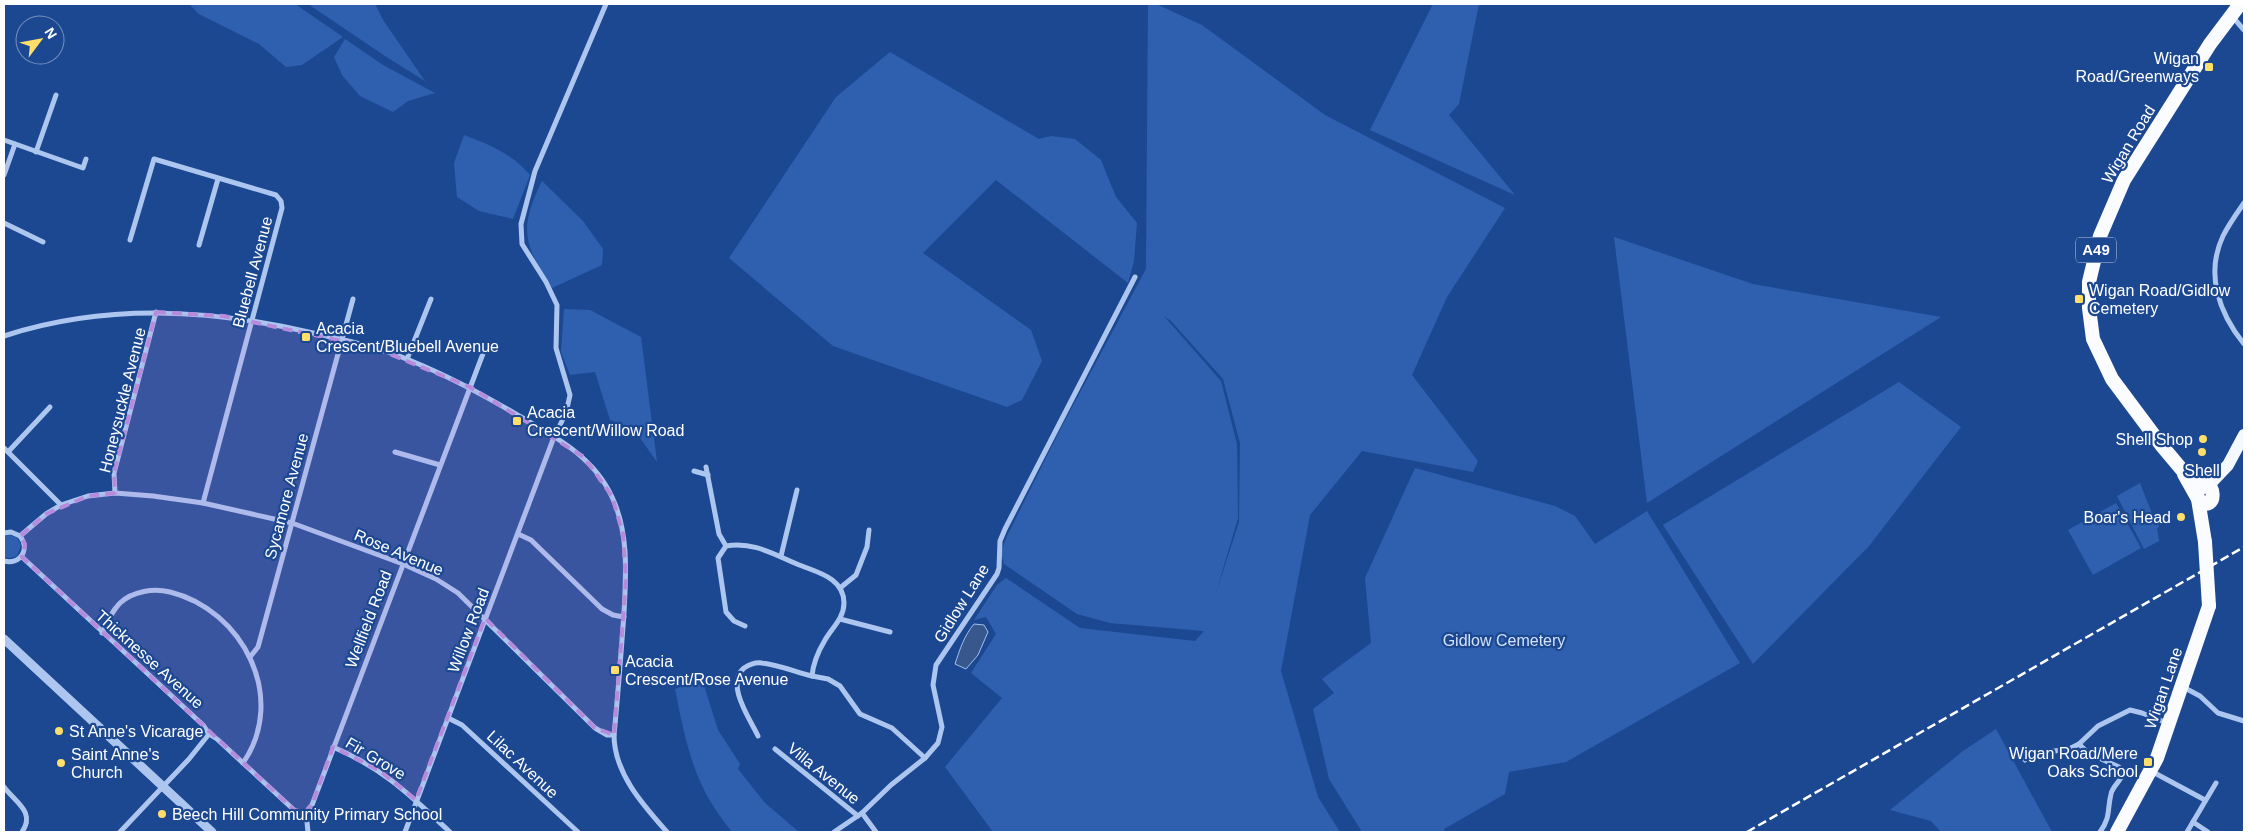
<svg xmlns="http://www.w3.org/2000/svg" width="2248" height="836" font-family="Helvetica,sans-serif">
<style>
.green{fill:#2f60b0;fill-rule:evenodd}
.water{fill:#38578d;stroke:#a0c0f0}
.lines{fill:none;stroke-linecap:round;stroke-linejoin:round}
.minor{stroke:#acc6ef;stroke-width:5}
.tertiary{stroke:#acc6ef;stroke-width:9}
.primary{stroke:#f4f8ff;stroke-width:12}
.trunk{stroke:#fafcff;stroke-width:14}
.rail{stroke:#fff;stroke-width:2.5;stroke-dasharray:9 4;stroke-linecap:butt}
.trunk-bridge{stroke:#fafcff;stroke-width:14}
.marked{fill:#b68bdc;fill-opacity:0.2;stroke:#b68bdc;stroke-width:4;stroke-dasharray:10 6;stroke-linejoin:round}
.poi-dot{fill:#ffde6a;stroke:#1c4892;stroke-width:2}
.labels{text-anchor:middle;stroke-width:4.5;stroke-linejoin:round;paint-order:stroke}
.shield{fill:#1c4892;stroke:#bbc8de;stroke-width:1}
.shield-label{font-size:15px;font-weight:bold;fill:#fff}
.poi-label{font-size:16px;fill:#fff;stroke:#1c4892;text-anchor:start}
.street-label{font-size:16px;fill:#fff;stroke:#1c4892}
.park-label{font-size:16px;fill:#d3e2fa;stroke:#1c4892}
</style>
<rect width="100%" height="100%" fill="#1c4892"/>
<g class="green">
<polygon points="189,4 295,4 343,37 302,65 286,67 259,44 199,14"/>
<polygon points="308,4 375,4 383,20 425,81 385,56"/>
<path d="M1148 4H1156L1202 25 1325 115 1505 208 1447 297 1412 375 1478 461 1473 472 1362 451 1310 515 1281 671 1318 797 1340 832H993L945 767 1002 698 971 673 996 634 986 617 974 620 997 585 1006 578 1080 628 1195 641 1204 631 1110 623 1077 614 1004 564 1001 553 1007 536 1062 426 1146 269ZM1164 316 1171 321 1223 379 1240 443 1239 522 1215 596 1238 518 1237 444 1221 381Z"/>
<polygon points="1433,4 1479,4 1459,104 1449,115 1515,195 1370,130"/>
<polygon points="345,39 383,65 435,93 408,101 393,112 360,96 342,75 334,57"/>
<polygon points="890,52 1039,139 1051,136 1075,139 1101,160 1116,197 1137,223 1134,261 1128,283 996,180 923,253 1031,330 1042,361 1022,400 1007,407 833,346 729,258 836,97"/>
<path d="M464 135C490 145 511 153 530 175L513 219 479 211 457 197 454 163Z"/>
<path d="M542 181 583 221 603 249 602 265 552 288C524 244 518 230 542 181Z"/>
<polygon points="1614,237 1753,284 1941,317 1647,503"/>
<polygon points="564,309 590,310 641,337 657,462 633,428 610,420 595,372 570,375 561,352"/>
<polygon points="1899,382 1961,427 1869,546 1753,664 1663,525"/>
<polygon points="1415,468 1555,506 1575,516 1595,544 1647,511 1740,663 1566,762 1509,772 1505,794 1444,829 1445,832 1362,832 1329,779 1313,709 1334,693 1322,679 1371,643 1365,578"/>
<polygon points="2140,483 2153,516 2158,520 2159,527 2157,528 2159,541 2144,549 2117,496"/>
<polygon points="2116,503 2141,548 2093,575 2068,530"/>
<polygon points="10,535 17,538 21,545 17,556 10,558 4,557 4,537"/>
<path d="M702 679 718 730 740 764 738 769 765 803 799 832H732C725 823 718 814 712 804 690 769 683 728 675 689Z"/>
<polygon points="1996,729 2052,832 1941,832 1931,821 1890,810 1963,751"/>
</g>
<path class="water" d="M974 624 984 625 988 632 978 655 966 669 955 664C960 649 964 636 974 624Z"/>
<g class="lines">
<g class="minor">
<polyline points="2231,15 2244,30"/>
<polyline points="4,140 83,168 86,159"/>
<polyline points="36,152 56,95"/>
<polyline points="4,175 15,144"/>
<path d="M2244 203C2237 213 2229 224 2223 236 2205 274 2219 313 2244 344"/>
<polyline points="4,223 43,242"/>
<polyline points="130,240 154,159 276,195 281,201 282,208 203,503"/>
<polyline points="199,245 218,179"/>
<path d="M4 336C106 303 210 309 313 333 345 340 378 347 409 360 446 375 480 393 514 413 552 435 593 455 612 497 629 533 626 574 624 613 621 654 618 695 614 735 614 773 643 805 667 832"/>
<polyline points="407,359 431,299"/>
<polyline points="4,448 61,505"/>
<polyline points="8,452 50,407"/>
<polyline points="395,452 440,465"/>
<polyline points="706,467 719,534 726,546"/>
<polyline points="694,471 708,475"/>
<polyline points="115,493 114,473 156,312"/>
<path d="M4 533 11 532 20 536C30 549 21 565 4 561"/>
<polyline points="518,534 531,540 602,609 613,615 624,617"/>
<polyline points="20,536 46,514 61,505 88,496 115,493 153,496 203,503 292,523 403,564 436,579 458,593 595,728 607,735 614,735"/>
<polyline points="781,556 797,490"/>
<polyline points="22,557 203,725 209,734 217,739 294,810 300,813 306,812"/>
<polyline points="840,588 856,575 867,547 869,530"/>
<polyline points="840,619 890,632"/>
<path d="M745 626 734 621 726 612 718 558 726 546C755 541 776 556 802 566 820 573 844 579 844 603 844 618 832 628 825 640 819 650 813 664 812 676L828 679 840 686 860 714 892 728 925 758"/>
<path d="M102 633C107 622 112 611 120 603 133 591 154 588 170 592 243 610 288 698 243 763"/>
<polyline points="250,657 258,647 353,299"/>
<polyline points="2183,687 2200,696 2218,713 2244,721"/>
<polyline points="448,718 462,725 578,832"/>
<path d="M758 736C750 719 725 684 744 668 750 664 755 662 762 663 779 665 796 672 812 676"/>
<path d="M2079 744 2088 753 2119 767 2123 772C2122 781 2113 785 2111 794 2107 810 2111 817 2100 832"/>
<path d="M333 747C383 768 411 796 450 832"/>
<polyline points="775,749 858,816"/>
<polyline points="2025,760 2033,754 2069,749 2079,744 2098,726 2130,710 2142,713 2167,723"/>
<polyline points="2151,771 2205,800"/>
<path d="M4 787C15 802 36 812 22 832"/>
<polyline points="306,812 312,805 484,351"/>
<polyline points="306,812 308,832"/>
<polyline points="862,813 876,832"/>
<polyline points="2193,822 2208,832"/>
<polyline points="120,832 189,759 209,734"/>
<polyline points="405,832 554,437 566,413 570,395 556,348 557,305 546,282 522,244 521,224 535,171 606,4"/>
<polyline points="834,832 862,813 891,785 925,758 938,743 942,727 933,685 936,665 997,574 999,568 1000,541 1005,529 1135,277"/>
<polyline points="2187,832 2216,783"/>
</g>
<polyline class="tertiary" points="4,639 212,832"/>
<polyline class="primary" points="2207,487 2228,465 2244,435"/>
<g class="trunk">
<polyline points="2184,474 2198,499 2205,542"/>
<polyline points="2204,486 2183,471 2162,446 2112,379 2093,339 2089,308 2089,282 2100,236 2124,180 2210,44 2240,4"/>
<path d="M2198 491C2216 470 2219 518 2198 499"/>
<polyline points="2117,832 2157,758 2209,606"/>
</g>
<polyline class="rail" points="1747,832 2244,547"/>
<polyline class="trunk-bridge" points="2205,542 2209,606"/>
</g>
<path class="marked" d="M156 312 224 316 375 348 470 387 584 457 612 496 623 534 626 581 614 735 595 728 485 618 416 800 380 771 333 747 312 805 306 812 294 810 22 557 25 544 20 536 46 514 88 496 115 493 114 473Z"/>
<g class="poi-dot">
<rect x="2204" y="62" width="10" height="10" rx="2.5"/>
<rect x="2074" y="294" width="10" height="10" rx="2.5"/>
<rect x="301" y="332" width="10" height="10" rx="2.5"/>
<rect x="512" y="416" width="10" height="10" rx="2.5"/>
<circle cx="2203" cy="439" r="5"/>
<circle cx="2202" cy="452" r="5"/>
<circle cx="2181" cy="517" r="5"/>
<rect x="610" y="665" width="10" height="10" rx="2.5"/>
<circle cx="59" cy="731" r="5"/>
<rect x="2143" y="757" width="10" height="10" rx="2.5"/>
<circle cx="61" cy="763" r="5"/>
<circle cx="162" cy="814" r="5"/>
</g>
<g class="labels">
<rect class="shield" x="2076" y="237.5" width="40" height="25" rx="4"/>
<g class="shield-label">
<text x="2096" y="255">A49</text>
</g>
<g class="poi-label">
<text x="2199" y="64" text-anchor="end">Wigan<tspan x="2199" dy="18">Road/Greenways</tspan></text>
<text x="2089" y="296">Wigan Road/Gidlow<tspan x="2089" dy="18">Cemetery</tspan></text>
<text x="316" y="334">Acacia<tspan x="316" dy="18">Crescent/Bluebell Avenue</tspan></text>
<text x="527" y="418">Acacia<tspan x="527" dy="18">Crescent/Willow Road</tspan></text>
<text x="2193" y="445" text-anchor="end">Shell Shop</text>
<text x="2202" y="476" text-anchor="middle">Shell</text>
<text x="2171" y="523" text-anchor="end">Boar's Head</text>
<text x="625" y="667">Acacia<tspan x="625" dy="18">Crescent/Rose Avenue</tspan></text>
<text x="69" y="737">St Anne's Vicarage</text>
<text x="2138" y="759" text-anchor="end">Wigan Road/Mere<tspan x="2138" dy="18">Oaks School</tspan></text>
<text x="71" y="760">Saint Anne's<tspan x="71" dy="18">Church</tspan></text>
<text x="172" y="820">Beech Hill Community Primary School</text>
</g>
<g class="street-label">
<text transform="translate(2128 144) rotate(-59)" y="6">Wigan Road</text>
<text transform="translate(252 272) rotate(-75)" y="6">Bluebell Avenue</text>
<text transform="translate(122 400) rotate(-76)" y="6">Honeysuckle Avenue</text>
<text transform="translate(286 496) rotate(-75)" y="6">Sycamore Avenue</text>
<text transform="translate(399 552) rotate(23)" y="6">Rose Avenue</text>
<text transform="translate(961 603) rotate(-58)" y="6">Gidlow Lane</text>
<text transform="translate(368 619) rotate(-69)" y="6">Wellfield Road</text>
<text transform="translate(468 630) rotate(-69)" y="6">Willow Road</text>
<text transform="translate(150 659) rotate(42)" y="6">Thicknesse Avenue</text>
<text transform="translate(2163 688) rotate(-71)" y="6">Wigan Lane</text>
<text transform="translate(376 758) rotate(31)" y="6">Fir Grove</text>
<text transform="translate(523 764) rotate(43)" y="6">Lilac Avenue</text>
<text transform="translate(824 773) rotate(39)" y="6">Villa Avenue</text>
</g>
<g class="park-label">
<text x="1504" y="646">Gidlow Cemetery</text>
</g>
</g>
<rect width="2248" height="836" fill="none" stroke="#ffffff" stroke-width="10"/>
<g transform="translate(40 40) rotate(58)"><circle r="24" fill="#1c4892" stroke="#7791be"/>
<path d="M0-4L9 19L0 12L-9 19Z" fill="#ffde6a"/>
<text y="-8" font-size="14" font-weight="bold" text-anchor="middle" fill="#ffffff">N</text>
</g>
</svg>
